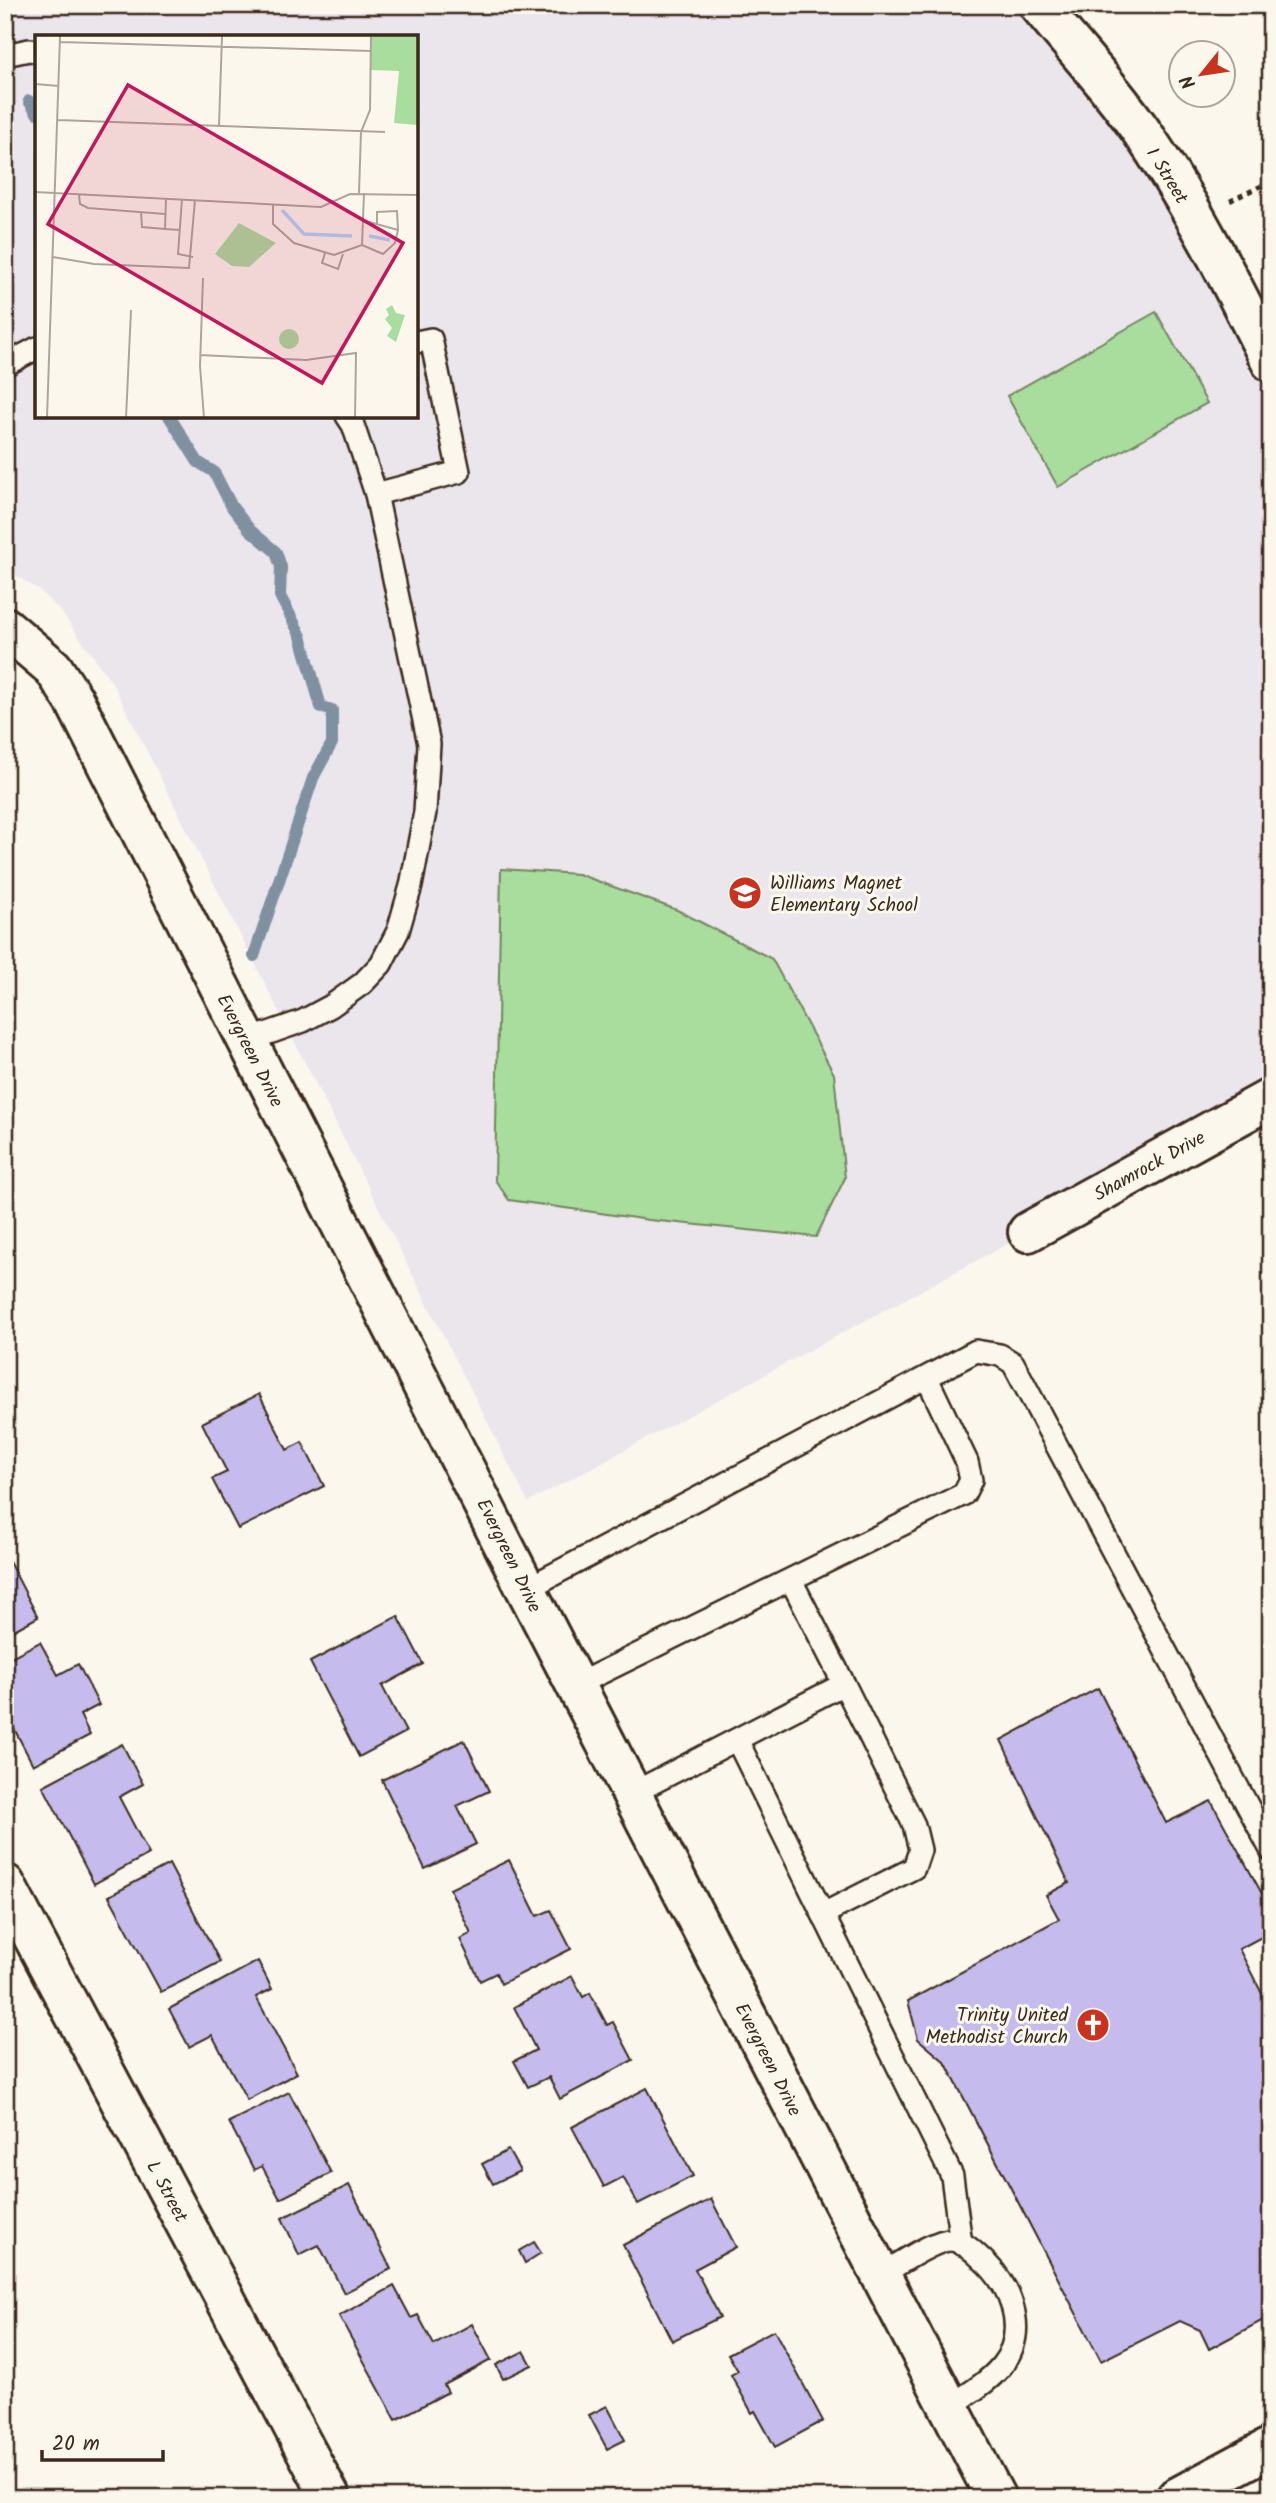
<svg xmlns="http://www.w3.org/2000/svg" width="1276" height="2503" font-family="Kalam,sans-serif">
<style>
.built{fill:#ebe5ec;fill-rule:evenodd}
.green{fill:#a9dd9e;stroke:#72845e;stroke-width:2}
.lines{fill:none;stroke-linecap:round;stroke-linejoin:round}
.stream{stroke:#7f91a0;stroke-width:12}
.building{fill:#c5bbec;stroke:#3b2a1e;stroke-width:2}
.lane-casing{stroke:#3b2a1e;stroke-width:26}
.street-casing{stroke:#3b2a1e;stroke-width:44}
.secondary-casing{stroke:#3b2a1e;stroke-width:44}
.path{stroke:#3b2a1e;stroke-width:4.5;stroke-dasharray:5 5;stroke-linecap:butt}
.lane{stroke:#fbf7ec;stroke-width:21}
.street{stroke:#fbf7ec;stroke-width:38}
.secondary{stroke:#fbf7ec;stroke-width:38}
.labels{text-anchor:middle;stroke-width:6;stroke-linejoin:round;paint-order:stroke}
.street-label{font-size:19px;fill:#3b2a1e;stroke:#fbf7ec}
.poi-label{font-size:19px;fill:#3b2a1e;stroke:#fbf7ec;text-anchor:start}
.inset-river{fill:none;stroke:#add5f7;stroke-width:3.5}
.inset-road{fill:none;stroke:#aea59a;stroke-width:2}
.view{fill:#c2185b;fill-opacity:0.15;stroke:#c2185b;stroke-width:3.5}
.inset-edge{fill:none;stroke:#3b2a1e;stroke-width:3.5}
</style>
<rect width="100%" height="100%" fill="#fbf7ec"/>
<filter id="ink" filterUnits="userSpaceOnUse"><feTurbulence type="fractalNoise" baseFrequency=".0143" numOctaves="2"/><feDisplacementMap in="SourceGraphic" scale="14" xChannelSelector="R" yChannelSelector="G"/><feConvolveMatrix kernelMatrix="1 2 1 2 8 2 1 2 1" color-interpolation-filters="sRGB"/></filter>
<g filter="url(#ink)">
<path class="built" d="M5 5H1039L1146 139 1271 376V1102L528 1502 113 684 62 613 40 591 5 568ZM37 37H416V416H37Z"/>
<g class="green">
<polygon points="1156,312 1207,403 1058,487 1007,396"/>
<polygon points="501,869 578,874 677,910 772,959 834,1074 845,1178 816,1237 649,1220 509,1200 495,1180"/>
</g>
<g class="lines">
<g class="stream">
<polyline points="29,101 37,113"/>
<polyline points="169,416 198,462 214,472 232,507 250,530 276,552 281,567 280,596 301,636 321,707 332,710 332,743 313,778 254,956"/>
</g>
</g>
<g class="building">
<polygon points="259,1394 287,1450 302,1442 324,1486 238,1529 212,1479 227,1472 202,1423"/>
<polygon points="5,1554 38,1617 5,1635"/>
<polygon points="398,1616 423,1664 382,1686 406,1732 359,1757 310,1662"/>
<polygon points="40,1642 58,1675 78,1664 99,1705 80,1715 90,1735 33,1765 9,1719 14,1716 5,1699 5,1660"/>
<polygon points="1098,1688 1166,1823 1211,1801 1271,1910 1271,1932 1239,1949 1271,2011 1271,2316 1209,2349 1200,2330 1180,2321 1101,2361 945,2062 918,2039 908,2001 1059,1919 1046,1895 1069,1883 1001,1740"/>
<polygon points="464,1740 489,1791 457,1806 476,1844 425,1869 382,1780"/>
<polygon points="122,1744 143,1784 119,1797 149,1854 94,1884 43,1786"/>
<polygon points="509,1860 537,1916 551,1910 571,1949 501,1984 496,1973 480,1981 460,1939 471,1933 450,1889"/>
<polygon points="169,1864 220,1962 161,1992 109,1896"/>
<polygon points="258,1961 272,1989 256,1997 297,2073 247,2100 212,2035 189,2047 169,2009"/>
<polygon points="572,1976 583,1997 590,1993 607,2025 613,2022 633,2060 560,2099 549,2077 528,2087 514,2061 536,2050 514,2007"/>
<polygon points="647,2088 693,2176 638,2204 623,2177 604,2187 572,2127"/>
<polygon points="289,2092 331,2173 280,2199 262,2166 254,2170 229,2122"/>
<polygon points="508,2150 520,2171 493,2184 482,2164"/>
<polygon points="349,2185 391,2269 344,2293 319,2245 299,2255 282,2218"/>
<polygon points="711,2199 736,2247 695,2269 720,2317 672,2341 623,2245"/>
<polygon points="534,2242 541,2253 525,2263 519,2251"/>
<polygon points="394,2286 411,2318 418,2315 434,2345 472,2324 491,2360 444,2385 448,2392 396,2420 339,2316"/>
<polygon points="774,2330 823,2421 775,2447 755,2411 752,2413 731,2375 738,2371 728,2354"/>
<polygon points="524,2351 532,2365 503,2379 496,2365"/>
<polygon points="607,2406 625,2440 607,2449 589,2415"/>
</g>
<g class="lines">
<defs>
<g id="lane">
<polyline points="5,55 29,50 37,51"/>
<polyline points="5,365 37,348"/>
<polyline points="376,494 459,472 431,339 416,342"/>
<polyline points="246,1041 303,1021 331,1006 363,983 381,964 398,931 411,886 425,812 429,744 376,494 353,425 347,416"/>
<polyline points="526,1589 976,1351 1000,1355 1013,1363 1271,1850"/>
<polyline points="576,1685 964,1494 971,1480 967,1462 927,1378"/>
<polyline points="737,1740 952,2176 961,2244"/>
<polyline points="631,1794 844,1684 791,1580"/>
<polyline points="823,1914 914,1868 920,1850 914,1825 844,1684"/>
<path d="M880 2275C897 2266 934 2239 952 2240 966 2242 977 2255 987 2264 999 2276 1007 2288 1012 2305 1028 2358 988 2382 948 2407"/>
</g>
<g id="street">
<path d="M1039 5C1075 49 1114 91 1146 138 1194 209 1233 286 1271 362"/>
<polyline points="1028,1232 1271,1098"/>
<polyline points="5,1884 331,2498"/>
</g>
<g id="secondary">
<polyline points="5,627 53,668 74,700 526,1589 996,2498"/>
<polyline points="1176,2498 1271,2447"/>
</g>
</defs>
<use href="#lane" class="lane-casing"/>
<use href="#street" class="street-casing"/>
<use href="#secondary" class="secondary-casing"/>
<polyline class="path" points="1230,201 1271,181"/>
<use href="#lane" class="lane"/>
<use href="#street" class="street"/>
<use href="#secondary" class="secondary"/>
</g>
</g>
<defs>
<symbol id="school-disc" viewBox="-11 -11 22 22"><circle r="9.5" fill="#c8321e" stroke="#fbf7ec"/><path d="M0-5L7-2L0 1L-7-2ZM-4 1L0 2.5L4 1V4Q0 6-4 4Z" fill="#fff"/></symbol>
<symbol id="church-disc" viewBox="-11 -11 22 22"><circle r="9.5" fill="#c8321e" stroke="#fbf7ec"/><path d="M-1.2-6h2.4v3.5h3.3v2.4h-3.3V6h-2.4V-.1h-3.3v-2.4h3.3Z" fill="#fff"/></symbol>
</defs>
<g fill-rule="evenodd">
<use href="#school-disc" x="726" y="874" width="38" height="38"/>
<use href="#church-disc" x="1074" y="2006" width="38" height="38"/>
</g>
<g class="labels">
<g class="street-label">
<text transform="translate(1168 175) rotate(58)" y="7">I Street</text>
<text transform="translate(251 1050) rotate(63)" y="7">Evergreen Drive</text>
<text transform="translate(1149 1165) rotate(-29)" y="7">Shamrock Drive</text>
<text transform="translate(510 1555) rotate(64)" y="7">Evergreen Drive</text>
<text transform="translate(769 2059) rotate(63)" y="7">Evergreen Drive</text>
<text transform="translate(168 2191) rotate(62)" y="7">L Street</text>
</g>
<g class="poi-label">
<text x="770" y="889">Williams Magnet<tspan x="770" dy="22">Elementary School</tspan></text>
<text x="1068" y="2021" text-anchor="end">Trinity United<tspan x="1068" dy="22">Methodist Church</tspan></text>
</g>
</g>
<g transform="translate(35 35)">
<rect width="383" height="383" fill="#fbf7ec"/>
<path d="M336 1H383V90L359 88 364 36 335 35ZM204 188 241 208 214 232 197 231 180 219ZM357 270 361 278 370 280 361 307 352 301 357 293 350 284 354 280 351 274ZM244 304a10 10 0 1 1 20 0a10 10 0 1 1-20 0Z" fill="#a9dd9e"/>
<path class="inset-river" d="M247 175 269 199 317 201M334 201 355 205"/>
<path class="inset-road" d="M25 7 336 16M0 49 24 51M23 85 350 97M184 90 187 1M0 157 286 172 315 159 384 160M324 158 326 97 335 75 336 1M44 160 45 169 53 173 130 179M131 164 130 194 145 195M147 164 143 219 158 222M238 169V189L259 208 299 220 327 210M106 177 107 192 130 194M342 190V177L362 176 363 195M327 210 348 219 360 208 363 195 327 185M327 210 329 158M290 218 287 228 303 234 308 219M18 222 59 229 154 233 160 165M168 243 165 331 169 383M165 320 271 325 321 318 320 383M12 383 25 1M91 383 96 275"/>
<path class="view" d="M93 50 368 208 287 348 13 189Z"/>
<rect width="383" height="383" class="inset-edge"/>
</g>
<rect width="1276" height="2503" fill="none" stroke="#fbf7ec" stroke-width="28"/>
<rect x="14" y="14" width="1248" height="2475" fill="none" stroke="#3b2a1e" stroke-width="2.5" filter="url(#ink)"/>
<g transform="translate(1202 74) rotate(240)"><circle r="33" fill="#fbf7ec" stroke="#aea59a" stroke-width="2"/>
<path d="M0-5L12 26L0 18L-12 26Z" fill="#c8321e"/>
<text y="-10" font-size="19" font-weight="bold" text-anchor="middle" fill="#3b2a1e">N</text>
</g>
<path d="M42 2450v10h121v-10" fill="none" stroke="#3b2a1e" stroke-width="3.5"/>
<text x="52" y="2450" font-size="21" fill="#3b2a1e" stroke="#fbf7ec" stroke-width="5" paint-order="stroke">20 m</text>
</svg>
